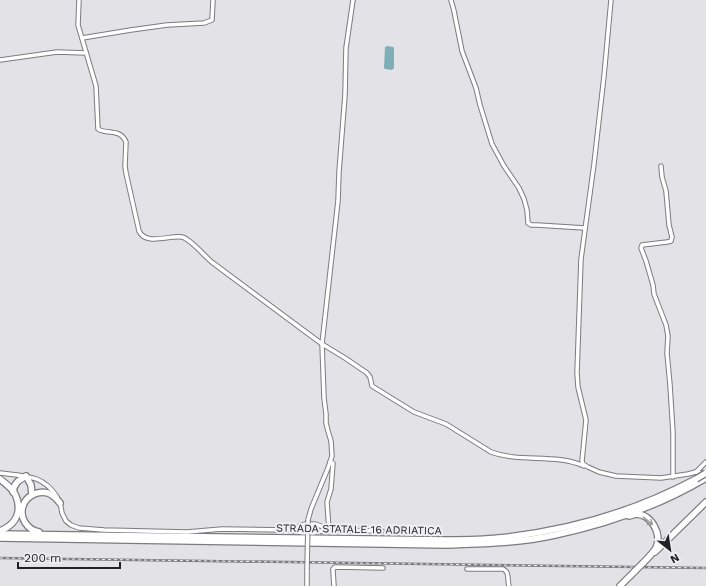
<svg xmlns="http://www.w3.org/2000/svg" width="706" height="586" font-family="'Work Sans',sans-serif">
<style>
.water{fill:#7eaeb8}
.lines{fill:none;stroke-linecap:round;stroke-linejoin:round}
.minor-casing{stroke:#7b7b80;stroke-width:5.5}
.highway-casing{stroke:#7b7b80;stroke-width:8}
.minor{stroke:#fff;stroke-width:3.5}
.highway{stroke:#fff;stroke-width:5.5}
.rail-casing{stroke:#7d7d80;stroke-width:2.5}
.rail{stroke:#efeff5;stroke-width:1;stroke-dasharray:3;stroke-linecap:butt}
.minor-bridge-casing{stroke:#7b7b80;stroke-width:5.5;stroke-linecap:butt}
.highway-bridge-casing{stroke:#7b7b80;stroke-width:8;stroke-linecap:butt}
.minor-bridge{stroke:#fff;stroke-width:3.5}
.highway-bridge{stroke:#fff;stroke-width:5.5}
.oneway{stroke:#9b9b9c}
.labels{text-anchor:middle;stroke-width:4;stroke-linejoin:round;paint-order:stroke}
.street-label{font-size:11px;fill:#212123;stroke:#efeff5}
</style>
<rect width="100%" height="100%" fill="#e2e2e7"/>
<polygon class="water" points="387,46 393,47 394,48 394,68 392,70 385,69 384,68 385,47"/>
<g class="lines">
<defs>
<g id="minor">
<path d="M79 0 78 25 96 86 98 129C108 135 120 128 126 142L125 166 126 173 139 231C146 246 169 235 182 237 191 239 204 256 213 263L322 344 345 358 367 373 370 377 372 386 414 412 446 424 491 452C521 463 555 453 584 466"/>
<polyline points="451,0 454,11 462,51 476,88 480,105 492,144 504,166 519,188 524,199 527,210 528,223 531,225 537,225 585,228"/>
<polyline points="611,0 604,76 594,164 581,259 577,373 578,387 586,420 582,461 583,464 588,467 599,472 616,476 661,478 688,474 696,472 705,474"/>
<polyline points="82,38 131,30 167,25 204,23 212,20 213,0"/>
<polyline points="0,60 57,52 86,53"/>
<polyline points="661,166 662,177 666,191 669,225 672,237 671,241 667,242 642,245 641,248 646,261 653,285 654,294 666,325 668,336 667,353 670,385 673,433 673,477"/>
<polyline points="696,472 706,462"/>
<path d="M0 473C23 476 43 474 57 497"/>
<polyline points="60,502 62,513 66,521 71,525 79,528 104,530 187,532 222,529 288,530 304,533 313,533 325,530 382,531"/>
<polyline points="308,520 311,509 328,468 332,456 331,441 328,431 326,423 326,414 324,398 322,344 338,201 339,172 345,95 346,48 353,0"/>
<polyline points="291,529 305,524 315,524 329,529"/>
<polyline points="329,530 327,502 331,489 333,463 330,462"/>
<path d="M467 569H503C510 572 507 580 509 586"/>
<polyline points="307,570 307,586"/>
<polyline points="334,586 333,571 333,569 335,567 383,568"/>
</g>
<g id="highway">
<path d="M0 479C5 483 10 487 14 492 23 509 18 524 0 531"/>
<path d="M13 492C14 483 19 480 26 476L31 485 32 495"/>
<path d="M629 516C631 516 633 515 635 514 652 514 662 534 656 548 653 553 648 558 643 563"/>
<path d="M39 532C27 530 19 517 23 506 26 496 38 490 48 493 53 495 57 499 60 503"/>
<path d="M0 534 447 540C464 540 481 540 498 538 568 531 634 512 696 479"/>
<path d="M0 538 446 545C482 544 519 543 555 535 607 524 660 505 706 478"/>
<polyline points="655,552 706,502"/>
<polyline points="620,586 635,571"/>
</g>
</defs>
<use href="#minor" class="minor-casing"/>
<use href="#highway" class="highway-casing"/>
<use href="#minor" class="minor"/>
<use href="#highway" class="highway"/>
<defs>
<polyline id="rail" points="0,558 706,568"/>
</defs>
<use href="#rail" class="rail-casing"/>
<use href="#rail" class="rail"/>
<defs>
<polyline id="minor-bridge" points="307,570 308,520"/>
<g id="highway-bridge">
<polyline points="696,479 706,473"/>
<polyline points="635,571 643,563"/>
</g>
</defs>
<use href="#minor-bridge" class="minor-bridge-casing"/>
<use href="#highway-bridge" class="highway-bridge-casing"/>
<use href="#minor-bridge" class="minor-bridge"/>
<use href="#highway-bridge" class="highway-bridge"/>
</g>
<defs><path id="oneway-shaft" d="M-6 0H5M1.5-3L5.5 0L1.5 3" fill="none" stroke-width="1.6" stroke-linecap="round" stroke-linejoin="round"/></defs>
<use class="oneway" href="#oneway-shaft" transform="translate(648 521) rotate(40)"/>
<g class="labels">
<g class="street-label">
<text transform="translate(359 529) rotate(1)" y="4">STRADA STATALE 16 ADRIATICA</text>
</g>
</g>
<g transform="translate(670 550) rotate(150)" stroke="#efeff5" stroke-width="3" paint-order="stroke">
<path d="M0-3L7 15L0 10L-7 15Z" fill="#212123"/>
<text y="-6" font-size="11" font-weight="bold" text-anchor="middle" fill="#212123">N</text>
</g>
<path d="M18 562v6h102v-6" fill="none" stroke="#212123" stroke-width="2"/>
<text x="24" y="562" font-size="12" fill="#212123" stroke="#efeff5" stroke-width="3" paint-order="stroke">200 m</text>
</svg>
